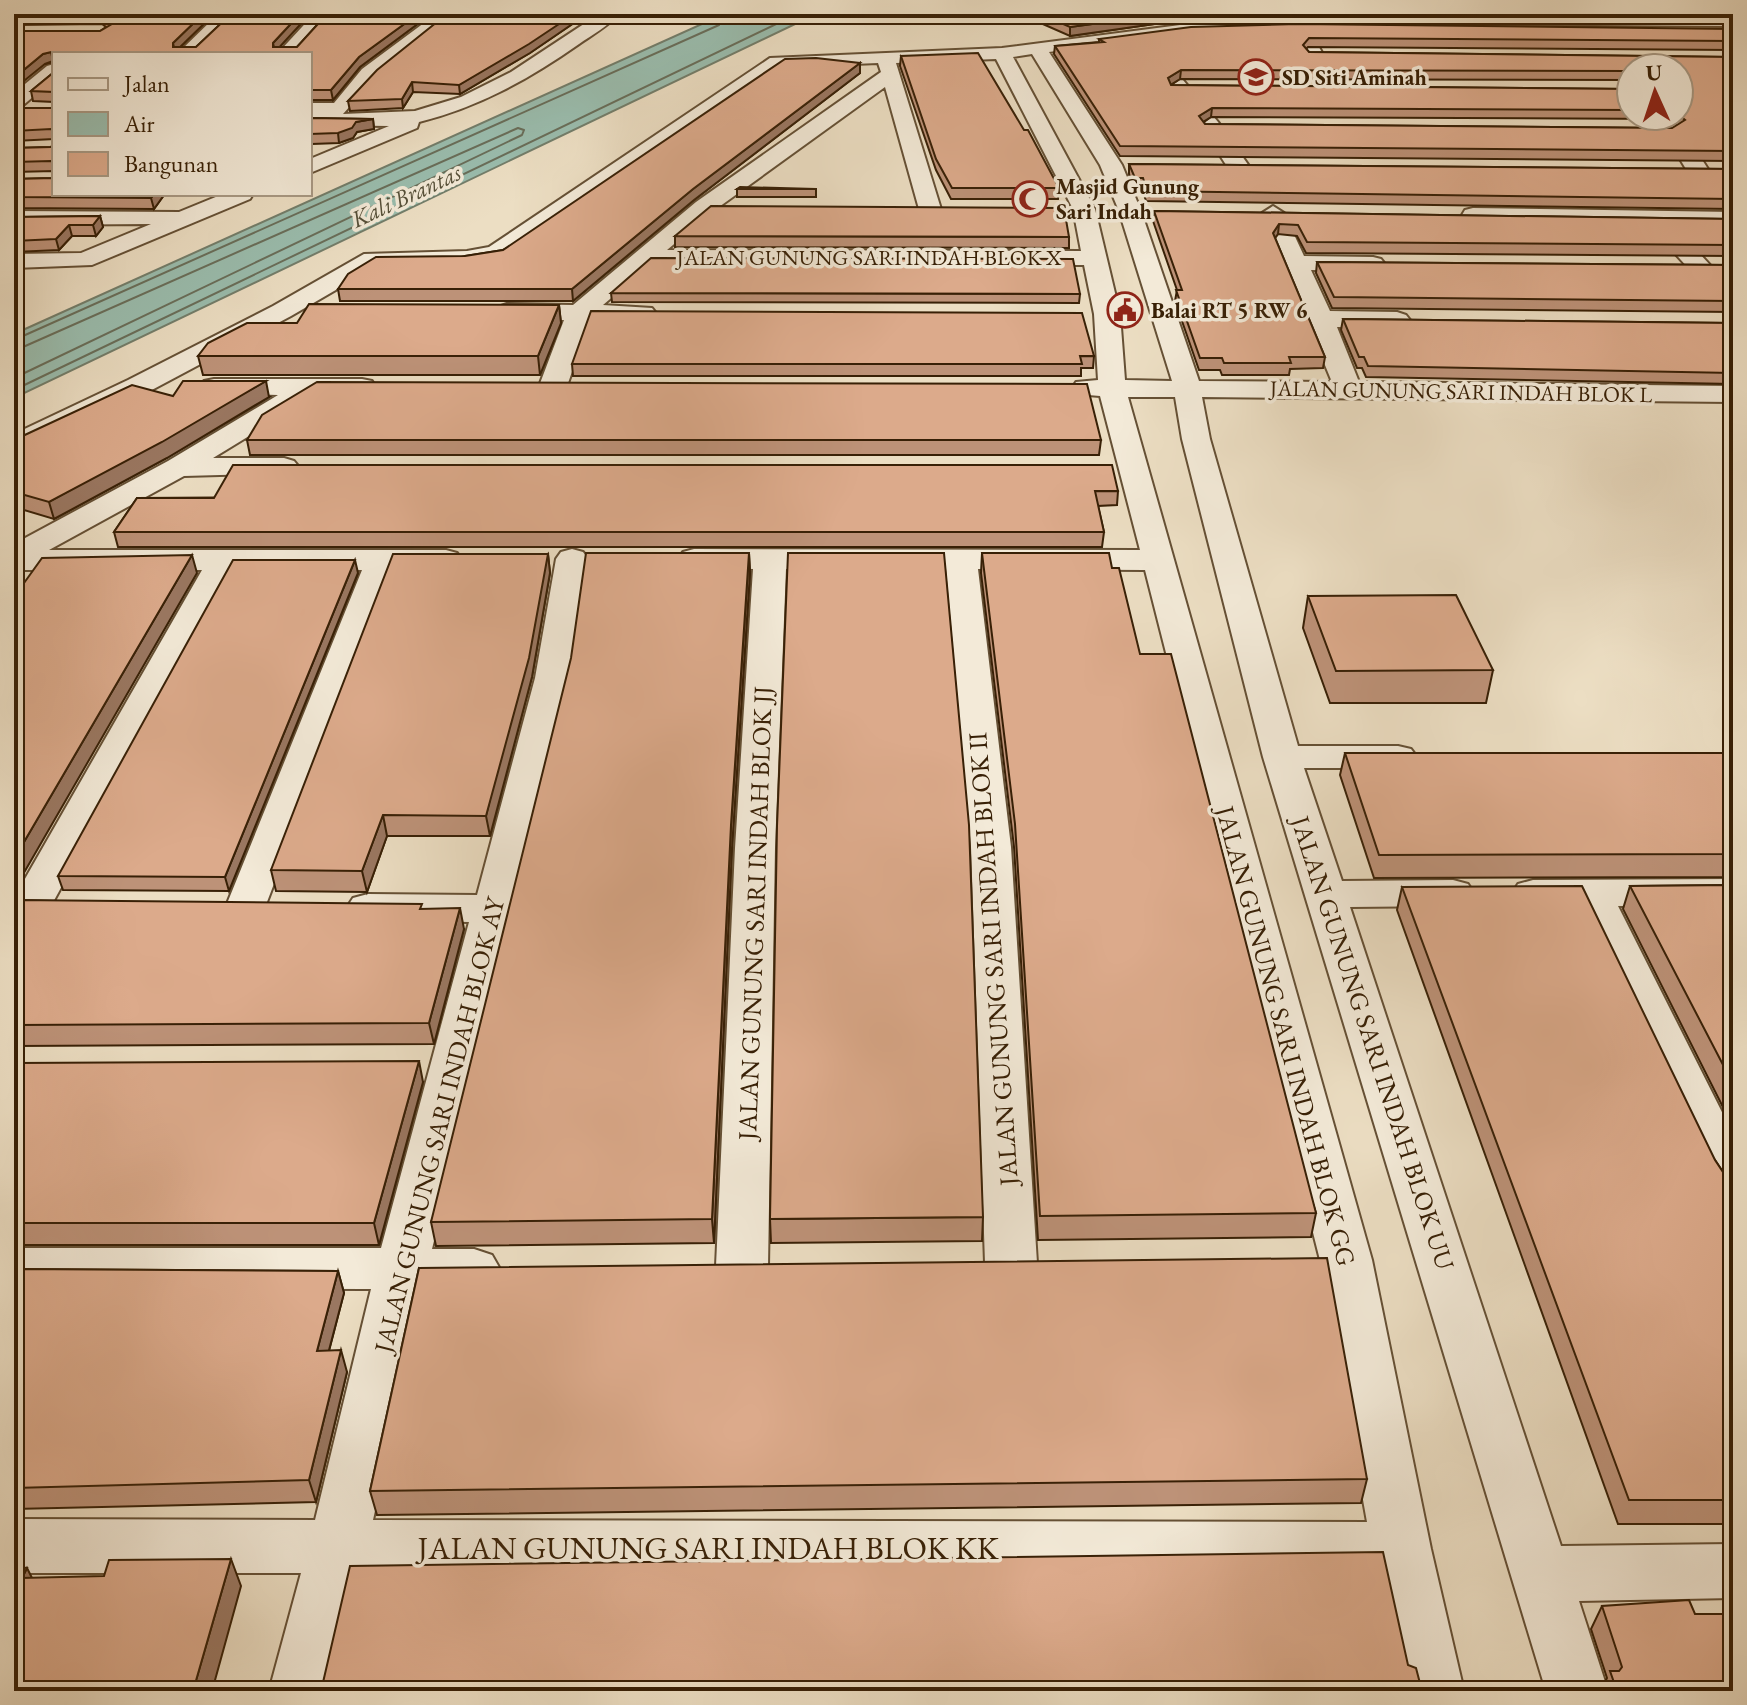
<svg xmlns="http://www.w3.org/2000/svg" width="1747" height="1705" font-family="'EB Garamond',serif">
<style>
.water{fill:#9abdae;stroke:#737e6b;stroke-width:2}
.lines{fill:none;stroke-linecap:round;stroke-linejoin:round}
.shore{stroke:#696e5a;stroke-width:2}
.minor-casing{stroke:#655035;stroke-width:4}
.minor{fill:#f3ead8;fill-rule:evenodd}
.wall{fill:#bd9278;stroke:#382006;stroke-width:2;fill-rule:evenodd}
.shaded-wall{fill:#9a7761;stroke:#382006;stroke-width:2}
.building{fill:#dcaa8b;stroke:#382006;stroke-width:2;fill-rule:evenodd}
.labels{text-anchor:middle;stroke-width:7;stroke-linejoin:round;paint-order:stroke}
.far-poi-label{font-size:22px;font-weight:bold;fill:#382006;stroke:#f3ead8;text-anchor:start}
.far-street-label{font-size:22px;fill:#382006;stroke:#f3ead8}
.far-water-label{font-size:24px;font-style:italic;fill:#554f38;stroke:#f3ead8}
.street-label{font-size:26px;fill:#382006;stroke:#f3ead8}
.near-street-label{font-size:32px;fill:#382006;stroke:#f3ead8}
</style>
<rect width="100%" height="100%" fill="#ecdec3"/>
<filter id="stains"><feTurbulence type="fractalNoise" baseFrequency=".0025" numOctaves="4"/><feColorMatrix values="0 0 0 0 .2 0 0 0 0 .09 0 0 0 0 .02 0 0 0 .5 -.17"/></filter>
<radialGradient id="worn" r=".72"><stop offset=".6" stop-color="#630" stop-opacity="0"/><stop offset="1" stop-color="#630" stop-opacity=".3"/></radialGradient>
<polygon class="water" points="724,14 816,14 14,398 14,334"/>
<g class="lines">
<g class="shore">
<polyline points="14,340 719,25 724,14"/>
<polyline points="14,351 518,128 524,130 522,135 14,378"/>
<polyline points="14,390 797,14"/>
</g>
<defs>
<g id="minor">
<polygon points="218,14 237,14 196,54 177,54"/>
<polygon points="314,14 332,14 296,54 277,54"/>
<path d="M436 14H456L376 77 343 114 415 111 461 97 511 72 599 14H619C608 26 592 35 579 44 529 79 479 107 419 122L417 128 310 173V159L389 126 310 125V103H334L362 69Z"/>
<path d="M1209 14 1733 16V26L1305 23 1342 87 1332 93 1322 87 1289 23 1250 22 1249 29 1243 30 1148 38 1218 122 1249 166 1238 172 1230 171 1203 129 1133 40 1049 52 1122 165 1141 211 1199 381 1332 382 1262 213 1273 206 1284 213 1304 256 1373 257 1381 259 1385 264 1381 269 1373 271 1311 270 1330 311 1397 312 1406 315 1410 320 1406 325 1397 328 1337 327 1359 382 1733 386V402L1202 397 1210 439 1298 746H1398L1411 749 1417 757 1411 765 1398 768H1304L1342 881 1453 880 1468 884 1474 893 1468 902 1453 906 1350 907 1561 1546 1733 1544V1598L1579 1601 1608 1691H1546L1263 757 1182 439 1175 397H1128L1372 1260 1431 1549 1464 1691H1402L1377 1576 360 1574 331 1691H269L301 1573H14V1519L315 1520 371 1289 14 1288V1248H381L469 922 368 920 353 916 347 907 353 898 368 894 477 895 535 678 556 559 561 552 572 549 583 552 588 559 571 678 432 1249H474L492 1255 500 1269 492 1283 474 1289H423L373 1520 1367 1522 1320 1260 1145 570 978 569 1011 847 1037 1263 1029 1277 1011 1283 993 1277 985 1263 971 847 946 569H786L775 848 768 1266 760 1280 742 1286 724 1280 716 1266 735 848 753 569 683 566 678 559 683 552 694 549 1140 550 1100 396 1076 394 1072 388 1076 382 1098 380 1094 314 1084 265 651 264 603 305 652 308 656 313 652 318 590 320 567 386 563 392H543L539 386 564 320H507L498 317 494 312 498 307 507 304 573 305 696 202 881 72 878 63 781 67 504 258 467 265 377 266 291 316 148 392 14 454V434L128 380 273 306 364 254 467 251 489 247 770 58 1002 48 1211 21 1207 17ZM1032 54 1100 165 1119 211 1172 381 1125 380 1120 314 1095 209 1013 57ZM996 59 1073 209 1081 251 667 250 712 212 885 87 919 209 930 216 938 214 941 209 896 63Z"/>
<polygon points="54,64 54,79 21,107 14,109 14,93 47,66"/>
<polygon points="1654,116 1674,116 1708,169 1705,174 1689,174"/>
<polygon points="223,194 253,194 250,199 92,265 14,268 14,254 81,253 151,224 14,225 14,211 179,212"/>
<polygon points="1473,208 1733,212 1733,226 1673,225 1711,266 1707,271 1691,271 1648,224 1465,220 1462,215 1465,210"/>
<polygon points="214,379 362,379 372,381 376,387 372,393 316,395 213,458 284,458 294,461 299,467 294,473 184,476 49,550 446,550 457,553 462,560 457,567 394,570 262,915 247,919 232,915 226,906 362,570 234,570 51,906 45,915 30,919 15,915 14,898 202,570 14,570 14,544 168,461 278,395 204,393 200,387 204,381"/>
<polygon points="1733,879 1733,905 1618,906 1733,1134 1733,1202 1716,1196 1708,1183 1577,906 1533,906 1518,902 1512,893 1518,884 1533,880"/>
</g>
</defs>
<use href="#minor" class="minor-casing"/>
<use href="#minor" class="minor"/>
</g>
<g class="wall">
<polygon points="14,14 214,14 180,47 196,47 231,14 310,14 279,47 297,47 327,14 431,14 360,67 333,100 310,100 310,54 54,54 54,62 45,64 14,31 100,31 106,27 102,24 14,25"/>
<polygon points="447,14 587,14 530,53 460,94 413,92 403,108 350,111 348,101"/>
<polygon points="1036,14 1733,14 1733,21 1297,16 1190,19 1070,36 1036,21"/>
<path d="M1733 29V50L1308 47 1306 49 1309 52 1733 57V161L1120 156 1054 54 1055 46 1099 42V39ZM1631 68H1679V116H1631V89L1171 85 1180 79 1631 80ZM1211 117 1670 119 1677 125 1672 128 1205 124 1204 122Z"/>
<polygon points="901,56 1024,130 1059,188 1058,199 951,199 936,170 900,66"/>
<polygon points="860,63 860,73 694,200 573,301 340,301 338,289 465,256 503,250"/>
<polygon points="54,72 54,139 14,141 14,108 54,108 54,102 33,101 31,91"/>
<polygon points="310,118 373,119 374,129 357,132 353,138 339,143 312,144 310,147"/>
<polygon points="54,144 54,194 215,194 164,195 154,209 14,208 14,179 53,178 54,171 14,172 14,148 51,147"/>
<polygon points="1129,164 1733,169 1733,209 1146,201 1142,188 1134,188 1129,174"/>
<rect x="737" y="189" width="79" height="8"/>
<polygon points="1154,211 1733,219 1733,256 1306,253 1297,236 1278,234 1275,238 1325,357 1323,368 1290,369 1289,375 1222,375 1220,370 1199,370 1175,301 1177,290 1153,221"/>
<polygon points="100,216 103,227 96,236 72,236 59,250 14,252 14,217"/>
<polygon points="675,236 1069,237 1069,248 675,247"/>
<polygon points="1317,262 1733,265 1733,312 1332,308 1316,273"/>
<polygon points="611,293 1080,294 1079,303 612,302"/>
<polygon points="559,305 561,323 540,375 203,375 198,356 297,323"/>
<polygon points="1343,319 1733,323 1733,384 1366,377 1362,368 1357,368 1341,330"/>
<polygon points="1094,356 1093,368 1081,368 1081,376 573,376 572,364"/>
<polygon points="173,396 269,397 167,458 54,519 14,507 14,440"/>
<polygon points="247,440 1101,440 1099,455 250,455"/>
<polygon points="1118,491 1117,505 1098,506 1104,532 1102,547 118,547 114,532 137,498"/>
<polygon points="749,553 750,573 732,848 714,1243 436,1246 431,1222"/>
<polygon points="982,553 1112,568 1316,1213 1311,1237 1038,1240 1014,847 981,573"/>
<polygon points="548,554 550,573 532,677 490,836 387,836 367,892 276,891 271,870"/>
<polygon points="358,573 229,891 63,890 58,876"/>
<polygon points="1308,596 1493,670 1486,703 1330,703 1303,628"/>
<polygon points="1345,753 1733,753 1733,877 1374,878 1340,775"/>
<polygon points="1733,885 1733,1127 1623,909 1630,886"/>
<polygon points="1402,887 1715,1160 1725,1175 1733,1177 1733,1524 1618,1524 1397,910"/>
<polygon points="14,900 423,909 464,929 434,1044 14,1046"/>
<polygon points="14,1063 423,1082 379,1245 14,1245"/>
<polygon points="983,1217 982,1241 771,1243 770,1219"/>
<polygon points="419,1268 1367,1479 1361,1503 377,1515 370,1491"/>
<polygon points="14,1269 338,1271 344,1293 329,1351 347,1372 316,1502 14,1509"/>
<polygon points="1602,1606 1695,1614 1733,1691 1601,1691 1607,1678 1591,1629"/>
</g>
<g class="shaded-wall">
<polygon points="203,14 214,14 175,52 173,43"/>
<polygon points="300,14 310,14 275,52 273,43"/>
<polygon points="418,14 431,14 360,67 333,100 331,90 359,57"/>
<polygon points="574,14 587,14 530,53 460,94 459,85"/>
<polygon points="1167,14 1190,14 1190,19 1070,36 1070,27"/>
<polygon points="51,52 53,61 45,64 14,89 14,78 43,54"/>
<polygon points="860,63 860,73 694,200 573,301 572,289 693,189"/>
<polygon points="1181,70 1180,79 1167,87 1168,78"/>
<polygon points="412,82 413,92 403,108 402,99"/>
<polygon points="1212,108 1211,117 1198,125 1199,116"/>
<polygon points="373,119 374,129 357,132 353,138 339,143 338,133 356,122"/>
<polygon points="154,194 163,194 164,195 154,209 151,198"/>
<polygon points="100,216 103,227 96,236 93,225"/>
<polygon points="1279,224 1278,234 1271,243 1273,233"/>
<polygon points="69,225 72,236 59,250 56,239"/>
<polygon points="559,305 561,323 540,375 538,356"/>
<polygon points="266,381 269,397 167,458 54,519 49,502"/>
<polygon points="749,553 750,573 732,848 714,1243 712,1219 731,825"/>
<polygon points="548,554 550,573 532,677 490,836 486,816"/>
<polygon points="192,555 197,573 14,890 14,859"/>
<polygon points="355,560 358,573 229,891 225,877"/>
<polygon points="383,815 387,836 367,892 362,871"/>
<polygon points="460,908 464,929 434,1044 429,1023"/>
<polygon points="419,1061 423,1082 379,1245 374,1223"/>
<polygon points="338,1271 344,1293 323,1373 317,1351"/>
<polygon points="341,1350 347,1372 316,1502 309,1480"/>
<polygon points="231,1559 241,1586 212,1691 193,1691"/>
<polygon points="27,1568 40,1594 22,1578"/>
</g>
<g class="building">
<polygon points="14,14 203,14 173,43 173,47 196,47 231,14 300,14 273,43 273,47 297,47 327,14 418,14 359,57 331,90 310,90 310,54 54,54 51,52 43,54 14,78 14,31 100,31 112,24 100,15 14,16"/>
<polygon points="447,14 574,14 529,44 459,85 412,82 402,99 348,101 377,70"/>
<polygon points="1040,14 1167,14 1070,27"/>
<path d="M1298 24 1733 29V41L1309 38 1303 45 1309 52 1733 57V151L1120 146 1055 46 1104 42 1099 39 1191 27ZM1631 68H1679V115L1685 120 1672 128 1205 124 1199 116 1212 108 1631 110V89L1171 85 1168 78 1181 70 1631 71Z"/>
<polygon points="978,53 1024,130 1028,130 1059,188 952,188 936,159 901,56"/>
<polygon points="816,58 860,63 693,189 572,289 338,289 348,274 376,257 465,256 503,250 785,59"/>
<polygon points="54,65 54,132 51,129 14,131 14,108 54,108 54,92 31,91 54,72"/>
<polygon points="310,118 373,119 356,122 352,128 338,133 310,134"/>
<polygon points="54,144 54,163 51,161 14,162 14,148 51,147"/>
<polygon points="1129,164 1733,169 1733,199 1147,191 1143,178 1135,178"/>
<polygon points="54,167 54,194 154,194 151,198 14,197 14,179 53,178"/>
<polygon points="740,187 816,189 737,189"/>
<polygon points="711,206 1064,208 1069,237 675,236"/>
<polygon points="1154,211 1733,219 1733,245 1307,242 1298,225 1279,224 1273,233 1325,357 1289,357 1291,363 1224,363 1222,358 1200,358 1176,290 1182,290"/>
<polygon points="100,216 93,225 69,225 56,239 14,241 14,217"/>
<polygon points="651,258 1073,259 1080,294 611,293"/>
<polygon points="1317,262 1733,265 1733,301 1334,297"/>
<polygon points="309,304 559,305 538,356 198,356 208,343 247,323 297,323"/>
<polygon points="591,311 1082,313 1094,356 1080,356 1082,364 572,364"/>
<polygon points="1343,319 1733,323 1733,373 1368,366 1364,357 1359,357"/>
<polygon points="183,381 266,381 162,442 49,502 14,492 14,440 132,385 173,396"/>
<polygon points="317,382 1087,384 1101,440 247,440 262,415"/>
<polygon points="233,465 1112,465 1118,491 1095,491 1104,532 114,532 137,498 214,498"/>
<polygon points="586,553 749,553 731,825 712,1219 431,1222 571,658"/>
<polygon points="788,553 944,553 969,825 983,1217 770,1219 777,826"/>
<polygon points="982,553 1109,553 1112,568 1119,568 1140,654 1171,654 1316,1213 1040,1216 1015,824"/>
<polygon points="393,554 548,554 529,658 486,816 383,815 362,871 271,870"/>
<polygon points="192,555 14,859 14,597 42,558"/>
<polygon points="233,560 355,560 225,877 58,876"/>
<polygon points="1456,595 1493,670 1336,671 1308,596"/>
<polygon points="1345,753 1733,753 1733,854 1379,855"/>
<polygon points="1733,885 1733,1084 1630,886"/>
<polygon points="1582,886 1715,1160 1725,1175 1733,1177 1733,1500 1629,1500 1402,887"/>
<polygon points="14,900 422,904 420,909 460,908 429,1023 14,1025"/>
<polygon points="419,1061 374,1223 14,1223 14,1063"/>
<polygon points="1327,1258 1367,1479 370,1491 419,1268"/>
<polygon points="14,1269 338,1271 317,1351 341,1350 309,1480 14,1488"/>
<polygon points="1383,1552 1408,1665 1416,1668 1422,1691 321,1691 350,1566"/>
<polygon points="231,1559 193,1691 14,1691 14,1567 27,1568 22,1578 104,1576 109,1560"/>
<polygon points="1689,1600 1695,1614 1733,1614 1733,1691 1617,1691 1610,1671 1619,1671 1622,1667 1602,1606"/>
</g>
<defs>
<symbol id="school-ring" viewBox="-11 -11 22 22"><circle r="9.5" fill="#f3ead8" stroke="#8f2418" stroke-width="1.5"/><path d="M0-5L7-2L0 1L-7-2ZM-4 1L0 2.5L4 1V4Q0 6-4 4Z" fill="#8f2418"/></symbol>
<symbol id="mosque-ring" viewBox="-11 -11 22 22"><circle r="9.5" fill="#f3ead8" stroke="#8f2418" stroke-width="1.5"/><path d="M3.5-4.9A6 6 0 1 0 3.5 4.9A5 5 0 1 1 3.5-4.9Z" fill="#8f2418"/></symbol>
<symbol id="civic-ring" viewBox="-11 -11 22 22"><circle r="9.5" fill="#f3ead8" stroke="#8f2418" stroke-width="1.5"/><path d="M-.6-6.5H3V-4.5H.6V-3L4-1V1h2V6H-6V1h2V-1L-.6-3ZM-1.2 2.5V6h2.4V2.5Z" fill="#8f2418"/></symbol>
</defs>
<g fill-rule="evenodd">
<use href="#school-ring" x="1236" y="57" width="40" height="40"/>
<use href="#mosque-ring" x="1010" y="179" width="40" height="40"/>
<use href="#civic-ring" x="1105" y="290" width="40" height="40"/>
</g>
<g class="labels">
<g class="far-poi-label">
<text x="1282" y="85">SD Siti Aminah</text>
<text x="1056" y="194">Masjid Gunung<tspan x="1056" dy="25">Sari Indah</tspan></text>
<text x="1151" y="318">Balai RT 5 RW 6</text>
</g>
<g class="far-street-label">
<text x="869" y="265">JALAN GUNUNG SARI INDAH BLOK X</text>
<text transform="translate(1461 391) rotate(1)" y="8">JALAN GUNUNG SARI INDAH BLOK L</text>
</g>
<g class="far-water-label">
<text transform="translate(406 196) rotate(-25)" y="8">Kali Brantas</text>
</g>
<g class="street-label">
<text transform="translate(755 913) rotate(-88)" y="9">JALAN GUNUNG SARI INDAH BLOK JJ</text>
<text transform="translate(993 959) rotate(-94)" y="9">JALAN GUNUNG SARI INDAH BLOK II</text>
<text transform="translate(1286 1036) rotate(75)" y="9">JALAN GUNUNG SARI INDAH BLOK GG</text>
<text transform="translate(1373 1043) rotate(72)" y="9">JALAN GUNUNG SARI INDAH BLOK UU</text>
<text transform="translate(439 1125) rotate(-76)" y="9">JALAN GUNUNG SARI INDAH BLOK AY</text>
</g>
<g class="near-street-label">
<text x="708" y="1559">JALAN GUNUNG SARI INDAH BLOK KK</text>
</g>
</g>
<rect width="1747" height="1705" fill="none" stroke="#ecdec3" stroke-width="48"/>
<rect x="16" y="16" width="1715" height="1673" fill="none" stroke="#382006" stroke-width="4"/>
<rect x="24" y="24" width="1699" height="1657" fill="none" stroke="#382006" stroke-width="2"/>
<rect x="52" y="52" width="260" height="144" fill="#f3ead8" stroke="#a89984" stroke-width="2"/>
<rect x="68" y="78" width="40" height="12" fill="#f3ead8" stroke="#a89984" stroke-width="2"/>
<text x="124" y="92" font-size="24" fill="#382006">Jalan</text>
<rect x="68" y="112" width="40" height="24" fill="#9abdae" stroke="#a89984" stroke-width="2"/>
<text x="124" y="132" font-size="24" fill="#382006">Air</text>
<rect x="68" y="152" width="40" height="24" fill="#dcaa8b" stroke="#a89984" stroke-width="2"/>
<text x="124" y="172" font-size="24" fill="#382006">Bangunan</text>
<g transform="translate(1655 92) rotate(357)"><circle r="38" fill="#f3ead8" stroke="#a89984" stroke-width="2"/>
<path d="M0-6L14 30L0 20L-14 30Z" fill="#8f2418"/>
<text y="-12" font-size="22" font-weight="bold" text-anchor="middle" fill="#382006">U</text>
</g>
<rect width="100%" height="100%" filter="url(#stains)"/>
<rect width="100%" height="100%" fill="url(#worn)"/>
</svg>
